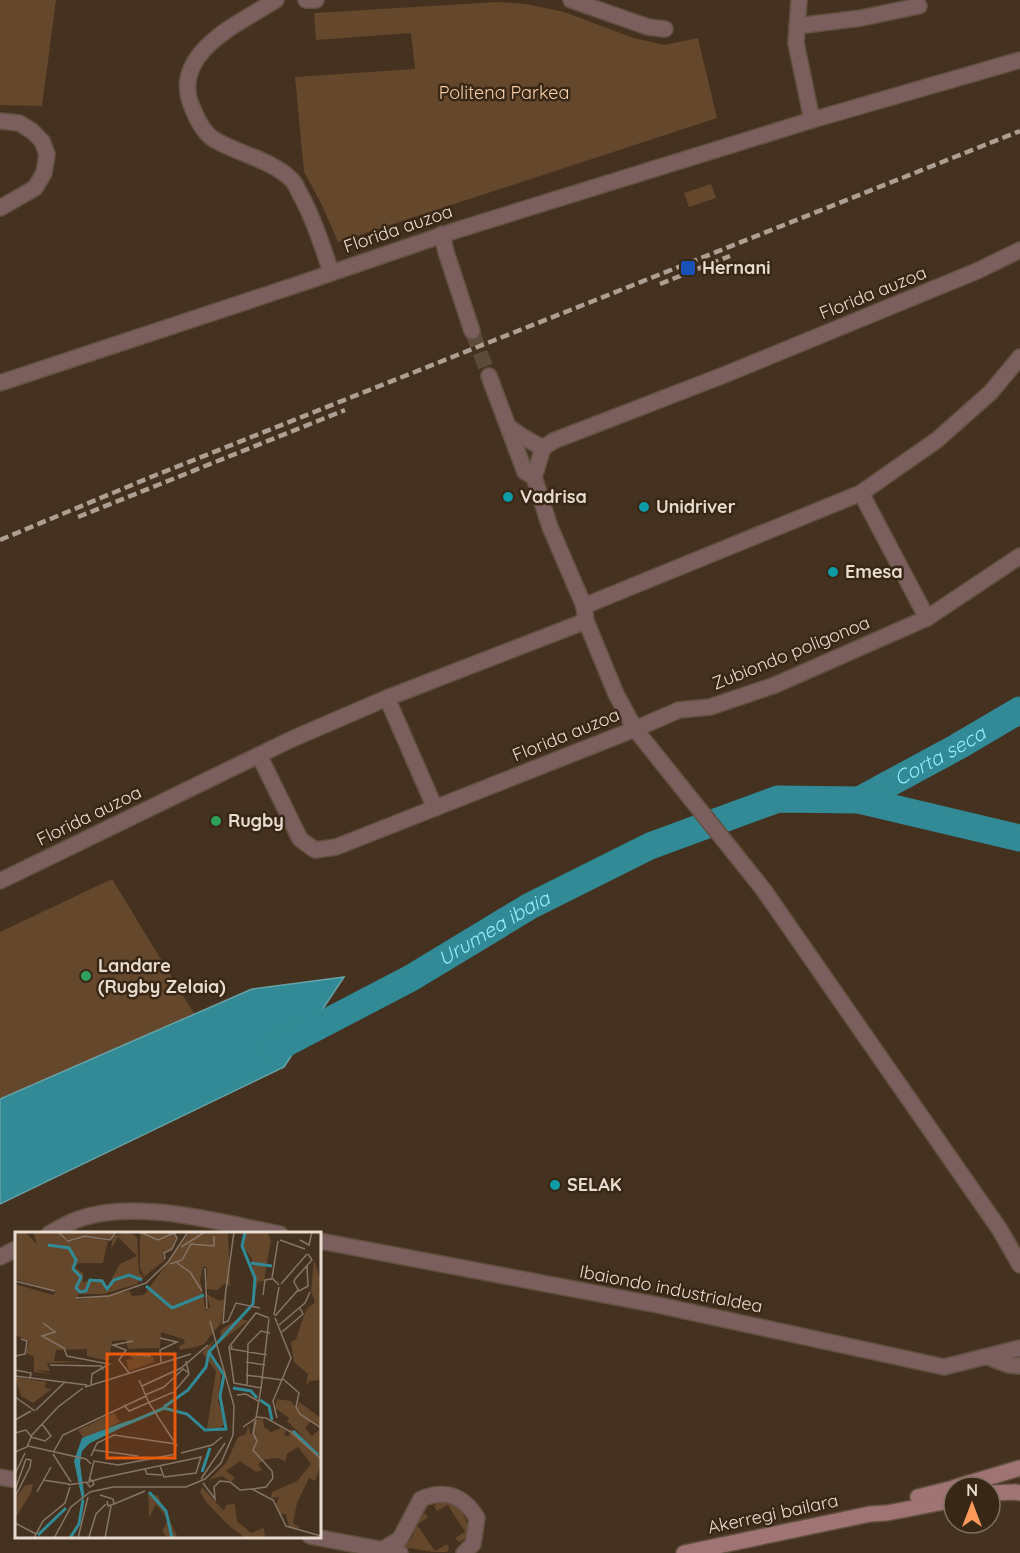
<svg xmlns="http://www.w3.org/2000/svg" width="1020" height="1553" font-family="Quicksand,sans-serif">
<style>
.green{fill:#65472b}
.water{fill:#318a95;stroke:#68a3a7;stroke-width:1.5}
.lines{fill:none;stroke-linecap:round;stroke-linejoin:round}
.river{stroke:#318a95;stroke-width:27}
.street-tunnel{stroke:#5d4b3a;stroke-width:15;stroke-dasharray:15 8;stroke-linecap:butt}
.street-casing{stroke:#62503f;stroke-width:18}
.secondary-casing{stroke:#62503f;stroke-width:18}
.street{stroke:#7b5e5e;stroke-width:15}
.secondary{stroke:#a07374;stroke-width:15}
.rail{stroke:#ad9f91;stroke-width:4.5;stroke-dasharray:9 4.5;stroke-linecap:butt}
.transit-dot{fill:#1a4fb4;stroke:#392715;stroke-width:2}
.culture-dot{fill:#0f9aa8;stroke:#392715;stroke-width:2}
.leisure-dot{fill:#2e9e5b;stroke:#392715;stroke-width:2}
.labels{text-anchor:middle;stroke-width:5;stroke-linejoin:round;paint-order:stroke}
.park-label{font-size:18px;fill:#f9cfaa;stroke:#392715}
.street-label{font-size:18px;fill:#e8dcd1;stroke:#392715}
.poi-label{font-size:18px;font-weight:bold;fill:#e8dcd1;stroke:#392715;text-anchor:start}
.water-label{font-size:20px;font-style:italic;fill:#90eefb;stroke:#392715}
.inset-river{fill:none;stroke:#318a95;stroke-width:3}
.inset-road{fill:none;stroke:#867566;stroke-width:1.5}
.view{fill:#e8590c;fill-opacity:0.15;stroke:#e8590c;stroke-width:3}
.inset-edge{fill:none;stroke:#e8dcd1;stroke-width:3}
</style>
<rect width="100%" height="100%" fill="#44311f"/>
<g class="green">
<polygon points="0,0 56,0 42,106 0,105"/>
<polygon points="498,2 526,4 564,12 634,38 664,45 698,38 717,118 338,242 321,203 304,172 295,77 415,69 411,33 316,40 314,13"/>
<polygon points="711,184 716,198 689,207 684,193"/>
<polygon points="112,879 198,1020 0,1115 0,932"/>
<path d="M439 1501C444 1502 450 1502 454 1505 466 1512 476 1537 459 1542L455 1538 465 1532 448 1505 437 1511 434 1506Z"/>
<polygon points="424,1513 428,1517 417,1525 435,1551 447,1544 449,1548 447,1552 434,1552 403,1547 412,1538 419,1515"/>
</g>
<polygon class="water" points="344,977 284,1067 0,1204 0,1099 252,989"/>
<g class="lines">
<g class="river">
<path id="s1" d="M859 800 957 747 1020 710"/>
<path id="s2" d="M275 1049 411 978 530 906 650 846 778 799 859 800 1020 838"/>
</g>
<polyline class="street-tunnel" points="472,331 489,376"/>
<defs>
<g id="street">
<path d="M276 0C240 23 169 53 192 107 197 119 204 134 215 140 239 154 272 160 292 180 295 183 297 188 299 192 313 217 322 245 331 272"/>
<polyline points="306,0 316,0"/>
<polyline points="571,0 648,27 665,29"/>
<polyline points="799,0 796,43 812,120"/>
<polyline points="797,26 861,18 919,6"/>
<polyline points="0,121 19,123 32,131 42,141 47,154 44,173 35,188 0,208"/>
<polyline points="442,234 446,252 472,331"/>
<polyline points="1020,250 977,271 724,375 553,441 543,448 534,477 550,527 584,606 586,621 616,694 635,729 763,889 1000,1230 1020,1265"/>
<polyline points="489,376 525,472 534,477"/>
<polyline points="0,383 305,282 457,230 812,120 1020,60"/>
<polyline points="510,428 523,437 543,448"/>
<polyline points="861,493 927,618"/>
<polyline points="584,606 861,493 937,440 991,392 1020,357"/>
<polyline points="387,698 435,808"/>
<polyline points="259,755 300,839 315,850 336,847 635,729 679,710 710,707 775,685 927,618 1020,556"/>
<polyline points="0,881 292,739 387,698 586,621"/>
<path d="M49 1234C60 1228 71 1221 82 1218 139 1199 222 1223 280 1234"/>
<polyline points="320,1241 658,1305 944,1367 1020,1348"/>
<polyline points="0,1257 16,1249"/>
<polyline points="988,1357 1009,1365 1020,1366"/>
<polyline points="0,1477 16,1480"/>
<polyline points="310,1536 400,1553"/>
<path d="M382 1550 400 1539 421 1499C446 1489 463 1495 477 1518L473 1544 464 1553"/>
</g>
<g id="secondary">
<polyline points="956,1487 1020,1468"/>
<polyline points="990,1493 1016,1492 1020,1493"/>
<polyline points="918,1497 954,1488"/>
<polyline points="684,1553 870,1514 887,1513 954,1500"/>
</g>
</defs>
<use href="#street" class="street-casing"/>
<use href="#secondary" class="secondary-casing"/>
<use href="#street" class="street"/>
<use href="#secondary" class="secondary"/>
<g class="rail">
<polyline points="660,284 730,256"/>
<polyline points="78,517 345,410"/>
<polyline points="0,540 151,477 1020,131"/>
</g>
</g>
<rect class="transit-dot" x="680" y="260" width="16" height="16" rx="3"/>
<g class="culture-dot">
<circle cx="508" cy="497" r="6"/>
<circle cx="644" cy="507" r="6"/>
<circle cx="833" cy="572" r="6"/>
<circle cx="555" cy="1185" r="6"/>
</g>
<g class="leisure-dot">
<circle cx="216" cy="821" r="6"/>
<circle cx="86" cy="976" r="6"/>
</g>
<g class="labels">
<g class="park-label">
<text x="504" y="99">Politena Parkea</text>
</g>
<g class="street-label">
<text transform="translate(398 229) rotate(-19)" y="6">Florida auzoa</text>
<text transform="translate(873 293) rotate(-22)" y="6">Florida auzoa</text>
<text transform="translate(791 653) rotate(-22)" y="6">Zubiondo poligonoa</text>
<text transform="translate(566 735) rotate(-22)" y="6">Florida auzoa</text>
<text transform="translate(89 816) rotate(-26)" y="6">Florida auzoa</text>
<text transform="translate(671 1289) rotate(11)" y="6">Ibaiondo industrialdea</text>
<text transform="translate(773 1514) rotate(-12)" y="6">Akerregi bailara</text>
</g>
<g class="poi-label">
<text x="702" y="274">Hernani</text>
<text x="520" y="503">Vadrisa</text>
<text x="656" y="513">Unidriver</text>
<text x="845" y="578">Emesa</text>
<text x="228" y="827">Rugby</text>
<text x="98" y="972">Landare<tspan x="98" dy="21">(Rugby Zelaia)</tspan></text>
<text x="567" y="1191">SELAK</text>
</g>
<g class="water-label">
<text dy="7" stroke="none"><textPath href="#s1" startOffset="92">Corta seca</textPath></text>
<text dy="7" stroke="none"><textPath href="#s2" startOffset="250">Urumea ibaia</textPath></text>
</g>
</g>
<g transform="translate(15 1232)">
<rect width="306" height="306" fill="#44311f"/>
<path d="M0 0H10L22 12 18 0H42L52 9 71 4 93 9 88 31H64L59 35 68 41V51L75 47H88L92 55 105 32 122 24 103 5 96 17 98 4 114 0 122 5 124 40 130 48 118 43 124 49 122 52 89 62H63L62 68 115 59 117 64 129 63 175 0H213L215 55 211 51 202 58 192 57V35H188L185 48 191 79 195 75 192 62 204 69 210 67 206 91 189 112 181 115 165 118 164 114 170 111 168 107 146 100 145 116 113 117 111 108 97 109 94 129 72 124V117L41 118 39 129 73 130 32 131 35 139 21 138 37 142 19 140V125L11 121 14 109 0 103V52L38 63 41 59 0 47ZM44 0H100L95 7 71 3 54 8ZM125 0H159L161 5 157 16 147 22 150 28 129 45 125 36ZM231 0H252L256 8 249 49 243 50 240 63 237 27 228 14ZM299 28 306 50V148L295 149 291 153 293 142 279 130 276 110 281 107 291 78 300 70 296 59ZM224 86 233 89 205 110 206 98ZM199 108 193 121 206 141 203 170 211 190 204 197 192 196 201 139 187 120ZM113 123 138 125 139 130 114 139 111 128 119 127ZM0 145 31 150 30 156 37 157 18 171 6 164ZM262 167 276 169 281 176 284 170 306 186V195L295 190 290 196 297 204 306 196V232L300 249 294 246 282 271 278 291 285 296 274 295 271 282H265L261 272 264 265 256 266 257 260 282 249 296 232 283 215 272 222 270 230 264 226 251 227 243 232 247 238 241 240 225 229 211 239 220 246 216 250 207 244 194 248 211 231 223 205 231 202 233 194 236 203 238 201V189L242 187 248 186 249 195 256 200 266 196 271 199 269 203 274 204 276 197 288 205 272 189 274 186 260 176ZM99 181 105 190 69 207 63 198ZM18 252 16 261 0 287V267L10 253ZM187 255 209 279 211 273 220 272 222 289 236 301 249 296 250 306H230L213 293 191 270 185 260ZM133 261 143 264 163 306H152L147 299 153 288 141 272 134 286Z" fill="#65472b"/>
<path d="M115 188 110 194 75 211 67 219 65 231 69 261 68 272 59 229 67 206Z" fill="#318a95"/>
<path class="inset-river" d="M33 13 54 16 61 28 58 37 66 45 61 56 65 60 71 59 75 48 87 49 92 57 99 48 114 43 127 48M236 31 257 34M131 54 157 76 189 63M218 156 236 159 242 166M245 168 254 174 257 188M149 175 173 158 191 135 194 120M109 193 149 176 172 182 190 198 211 197 205 164 209 143 194 120 238 72 240 46 227 14 230 0M278 199 303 223M187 240 195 216M134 260 151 279 157 306M23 303 51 276M55 306 64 292 68 268"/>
<path class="inset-road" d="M43 0 53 9 70 4 95 8 101 0M125 0 143 8 161 0M265 8 290 17M285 8 294 13 297 0M263 9 257 46 264 53M166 15 190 0M150 27 149 21 157 17 162 6 159 1M162 31 175 40 187 59M155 32 167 28 176 12 199 14V4M292 34 293 54 284 59 279 50 280 47 297 28 293 22M190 36 192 77M0 49 40 59M266 52 292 22M211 57 208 91 213 89 221 71 245 76M248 63 250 48 257 47M210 65 219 0M61 66 94 64 131 51 153 30 173 0M259 83 264 55M260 84 283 58M260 86 276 126 258 169 262 186M28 91 40 100 27 104 49 116 52 124 94 132 77 142 76 153M264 93 290 71 295 60M267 100 288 82 285 76M145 106 162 110 145 118 146 130M217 114 216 117 252 123M111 122 136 124M0 124 10 122 12 109 6 107M231 130 250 133M35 133 86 134 88 138M0 138 16 141 15 146M114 141 104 128 111 118 98 113 118 109M231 143 267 148M0 144 72 153M268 147 284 161 281 175 285 182 306 196M124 148 134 171 162 214M232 153 233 112 246 99 255 101M127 154 166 136 193 113M70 155 176 122M246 156 254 87M130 163 149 155 168 137 174 141M222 163 231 162 243 169M0 165 20 179 17 177M109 173 114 179 159 160 174 142 171 129M21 178 50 150M242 185 251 186 276 200 306 227M0 188 16 179M228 195 241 186 246 156 219 151 214 115 241 81 254 86M0 201 11 198 16 204M16 205 30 209 36 204 27 192M13 214 71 227 76 232M79 218 123 224 117 226M39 219 48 203 131 164M0 220 12 215 17 203 43 175 68 156M166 221 197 213 207 205M38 222 56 250M76 224 82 211 99 203 161 212M130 237 132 242 147 243M0 242 10 221M75 247 78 250 79 252 75 255 72 251 76 249M186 247 210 211M28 248 54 252M74 249 79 229 103 233 161 222M77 249 87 246 186 225 181 241 149 245 145 234M188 251 200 267 199 255 205 249 215 250 225 258 237 257 258 268 271 294 306 304M58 252 53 253 72 250M238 257 251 255 258 246 257 239 238 218 242 209 238 201 241 188M0 258 11 227M22 260 36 235M85 263 98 267 99 272 93 274 92 269M0 265 15 235 16 228 11 227M99 272 130 259M0 291 21 302M74 305 81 282 91 272M19 306 28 289 50 271 55 255M39 306 56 275 75 260 98 255H171L190 247 206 231 218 203 219 174 195 89M63 306 73 265M90 306 96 274"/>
<path class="view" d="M92 122H160V226H92Z"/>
<rect width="306" height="306" class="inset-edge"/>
</g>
<g transform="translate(972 1505)"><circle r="28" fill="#392715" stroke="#7f6f60" stroke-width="1.5"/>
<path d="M0-4.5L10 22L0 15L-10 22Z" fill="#ff9b5a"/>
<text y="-9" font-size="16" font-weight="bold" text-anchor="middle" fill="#e8dcd1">N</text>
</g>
</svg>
